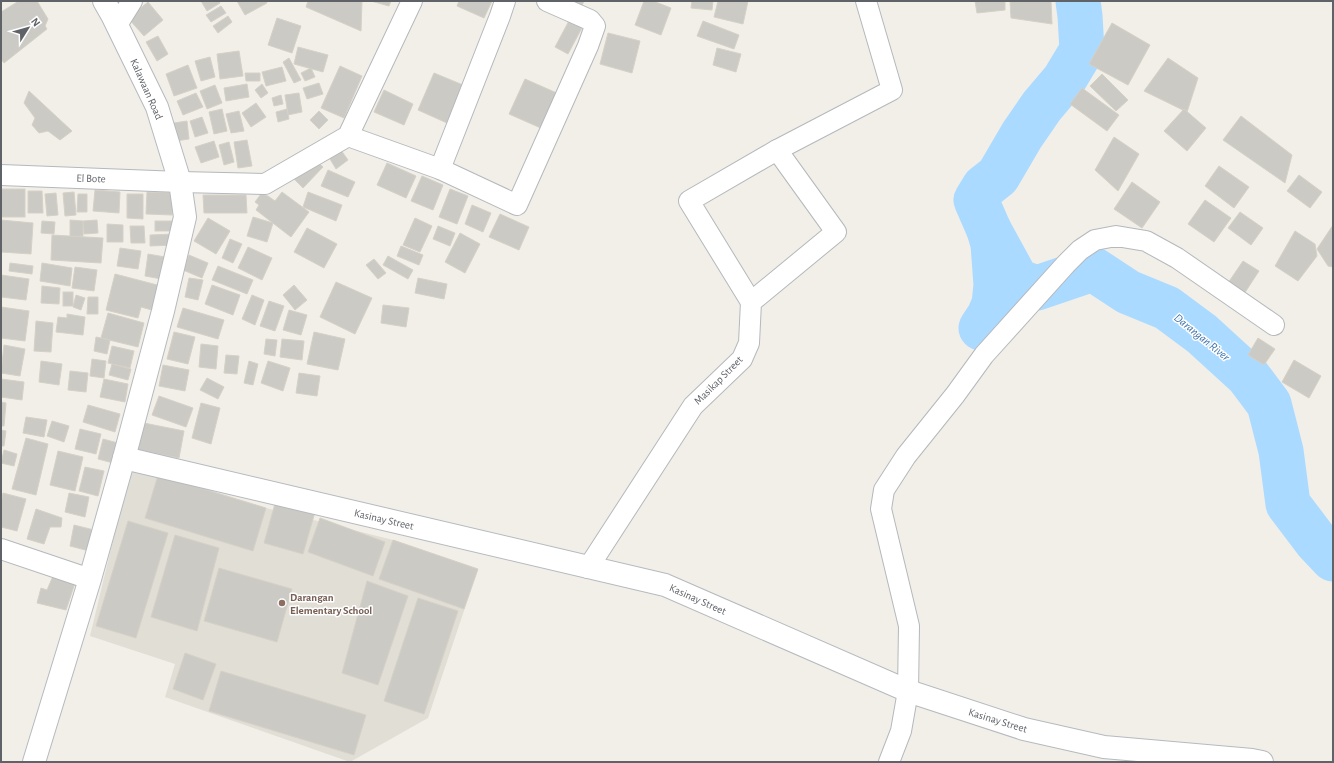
<svg xmlns="http://www.w3.org/2000/svg" width="1334" height="763" font-family="'Alegreya Sans',sans-serif">
<style>
.education{fill:#e1ded6}
.lines{fill:none;stroke-linecap:round;stroke-linejoin:round}
.river{stroke:#aadaff;stroke-width:45}
.building{fill:#cccac5;stroke:#d6d1c6}
.street-casing{stroke:#b5b8bc;stroke-width:22}
.secondary-casing{stroke:#b6babf;stroke-width:24}
.street{stroke:#fff;stroke-width:20}
.secondary{stroke:#fff;stroke-width:22}
.education-dot{fill:#8d6e63;stroke:#fff;stroke-width:1.5}
.labels{text-anchor:middle;stroke-width:3;stroke-linejoin:round;paint-order:stroke}
.street-label{font-size:11px;fill:#5f6368;stroke:#fff}
.education-label{font-size:11px;font-weight:bold;fill:#785e54;stroke:#fff;text-anchor:start}
.water-label{font-size:12px;font-style:italic;fill:#4174aa;stroke:#fff}
</style>
<rect width="100%" height="100%" fill="#f1efe8"/>
<polygon class="education" points="131,466 266,508 393,540 478,569 428,718 350,762 165,697 175,664 90,636"/>
<g class="lines">
<g class="river">
<polyline points="989,230 1017,281 1037,288 1093,269 1128,292 1167,308 1202,334 1248,376 1269,404 1281,451 1288,504 1316,541 1333,559"/>
<polyline points="981,328 989,316 994,304 996,285 993,244 989,230 976,200 984,187 998,176 1022,135 1042,106 1064,80 1082,50 1080,16 1078,1"/>
</g>
</g>
<g class="building">
<polygon points="19,1 37,1 48,19 45,26 47,29 4,63 1,59 1,12"/>
<polygon points="201,1 219,1 220,3 207,11"/>
<polygon points="237,1 266,1 267,3 245,15"/>
<polygon points="308,1 362,1 361,31 306,7"/>
<polygon points="371,1 391,1 389,6"/>
<polygon points="459,1 492,1 484,18 457,6"/>
<polygon points="567,1 584,1 581,8"/>
<polygon points="644,1 653,1 671,8 661,35 635,25"/>
<polygon points="692,1 713,1 712,10 691,8"/>
<polygon points="718,1 748,1 743,24 714,17"/>
<polygon points="975,1 1005,1 1005,10 977,13"/>
<polygon points="1010,1 1051,1 1052,24 1011,18"/>
<polygon points="148,2 163,20 144,36 128,18"/>
<polygon points="221,6 226,13 211,22 206,15"/>
<polygon points="228,16 232,22 218,33 213,26"/>
<polygon points="571,17 584,24 568,54 555,47"/>
<polygon points="277,18 301,26 292,53 268,45"/>
<polygon points="703,21 739,35 734,49 697,36"/>
<polygon points="1112,23 1150,45 1128,85 1089,64"/>
<polygon points="608,33 640,41 632,73 600,64"/>
<polygon points="158,36 168,54 157,61 146,42"/>
<polygon points="298,47 328,55 323,72 294,64"/>
<polygon points="717,48 741,54 736,72 713,65"/>
<polygon points="239,51 243,76 220,79 217,54"/>
<polygon points="210,57 215,77 201,81 195,61"/>
<polygon points="289,58 301,80 294,83 283,62"/>
<polygon points="1168,58 1198,78 1187,112 1144,91"/>
<polygon points="188,65 197,88 174,96 166,74"/>
<polygon points="340,66 362,76 344,118 321,108"/>
<polygon points="282,67 286,81 266,86 262,72"/>
<polygon points="311,68 315,77 305,81 301,73"/>
<polygon points="245,73 260,73 260,81 246,81"/>
<polygon points="434,73 463,85 447,123 418,110"/>
<polygon points="1102,74 1128,100 1116,111 1090,86"/>
<polygon points="525,79 559,94 543,129 509,114"/>
<polygon points="319,83 323,94 307,99 303,88"/>
<polygon points="247,84 249,97 226,101 224,88"/>
<polygon points="262,84 268,93 261,98 255,90"/>
<polygon points="215,85 222,103 207,109 200,91"/>
<polygon points="1082,88 1119,115 1107,131 1070,104"/>
<polygon points="384,90 413,104 404,125 374,112"/>
<polygon points="29,91 72,131 60,140 48,131 39,133 32,125 35,118 24,103"/>
<polygon points="196,93 203,107 183,115 177,101"/>
<polygon points="299,93 302,112 288,115 285,95"/>
<polygon points="281,95 283,104 274,106 272,98"/>
<polygon points="256,103 266,117 251,127 242,113"/>
<polygon points="222,109 227,131 214,134 209,112"/>
<polygon points="287,109 289,119 278,122 276,112"/>
<polygon points="1184,109 1206,128 1187,151 1164,131"/>
<polygon points="239,111 244,131 231,133 226,114"/>
<polygon points="319,111 328,120 319,129 310,120"/>
<polygon points="1241,116 1292,155 1285,183 1223,140"/>
<polygon points="202,117 208,133 195,137 190,121"/>
<polygon points="187,121 189,139 176,141 174,123"/>
<polygon points="1114,137 1139,154 1118,191 1095,170"/>
<polygon points="247,140 252,166 238,168 234,142"/>
<polygon points="214,141 219,157 201,163 195,147"/>
<polygon points="229,142 234,162 224,165 219,145"/>
<polygon points="338,146 348,160 336,169 327,154"/>
<polygon points="313,158 323,167 303,188 293,178"/>
<polygon points="387,163 416,176 406,198 377,185"/>
<polygon points="1219,166 1249,187 1234,208 1205,186"/>
<polygon points="328,170 355,182 348,197 321,186"/>
<polygon points="1299,175 1322,192 1310,208 1287,191"/>
<polygon points="422,176 443,185 433,210 411,201"/>
<polygon points="1132,182 1160,202 1142,228 1114,209"/>
<rect x="1" y="189" width="24" height="28"/>
<polygon points="450,189 468,196 457,224 439,217"/>
<polygon points="95,190 120,192 119,213 93,211"/>
<polygon points="28,191 42,191 43,213 28,213"/>
<polygon points="74,192 76,215 65,216 63,193"/>
<polygon points="147,192 173,193 172,215 146,214"/>
<polygon points="282,192 309,212 291,237 256,210 259,205 255,202 261,194 268,196 275,201"/>
<polygon points="308,192 342,205 336,221 303,207"/>
<polygon points="56,193 58,215 47,216 45,194"/>
<polygon points="78,194 87,194 87,212 77,212"/>
<polygon points="127,194 143,194 143,219 127,218"/>
<polygon points="203,195 246,195 247,213 204,213"/>
<polygon points="1205,200 1231,218 1214,242 1188,224"/>
<polygon points="472,205 491,213 483,232 465,224"/>
<polygon points="1240,212 1263,228 1251,245 1228,228"/>
<polygon points="500,214 529,227 519,250 489,237"/>
<polygon points="253,217 273,223 267,242 247,236"/>
<polygon points="208,218 230,231 216,254 194,241"/>
<polygon points="415,218 432,226 420,252 403,245"/>
<polygon points="1,220 33,223 31,254 1,252"/>
<polygon points="70,220 83,221 83,236 70,237"/>
<polygon points="97,220 98,233 84,234 83,221"/>
<polygon points="42,221 55,222 54,234 41,233"/>
<rect x="155" y="221" width="17" height="10"/>
<polygon points="107,224 123,225 123,242 107,242"/>
<polygon points="1333,225 1333,267 1328,266 1317,249"/>
<polygon points="130,226 144,226 145,243 131,243"/>
<polygon points="438,226 455,233 450,246 433,239"/>
<polygon points="307,228 337,244 324,268 294,252"/>
<polygon points="1295,231 1315,244 1317,256 1298,281 1275,266"/>
<polygon points="460,233 480,244 465,273 445,262"/>
<polygon points="174,234 174,245 150,246 150,235"/>
<polygon points="52,235 103,238 101,263 51,260"/>
<polygon points="230,239 242,244 233,263 222,258"/>
<polygon points="401,246 423,255 419,265 397,256"/>
<polygon points="248,247 272,258 262,280 238,268"/>
<polygon points="120,248 141,251 138,269 117,266"/>
<polygon points="148,254 171,258 167,280 145,276"/>
<polygon points="189,255 208,263 202,278 183,270"/>
<polygon points="388,256 413,270 408,279 383,265"/>
<polygon points="374,259 386,273 378,279 366,265"/>
<polygon points="1243,261 1259,271 1244,294 1228,283"/>
<polygon points="10,263 33,266 32,274 9,271"/>
<polygon points="42,263 72,268 70,286 40,281"/>
<polygon points="218,266 253,280 247,294 212,280"/>
<polygon points="75,267 97,270 94,291 72,288"/>
<polygon points="115,274 165,287 159,312 141,307 138,318 106,310"/>
<polygon points="1,275 29,279 26,300 1,297"/>
<polygon points="189,278 203,280 198,300 185,297"/>
<polygon points="418,278 447,284 444,299 415,293"/>
<polygon points="336,282 372,298 355,334 320,317"/>
<polygon points="212,285 240,295 233,315 205,304"/>
<polygon points="294,285 307,300 295,310 283,295"/>
<polygon points="42,286 60,288 59,304 41,303"/>
<rect x="63" y="292" width="10" height="14"/>
<polygon points="76,295 85,298 81,310 73,307"/>
<polygon points="252,295 264,300 255,325 242,319"/>
<polygon points="88,297 98,297 98,314 87,314"/>
<polygon points="269,301 284,306 275,331 260,326"/>
<polygon points="383,305 409,308 406,327 381,323"/>
<polygon points="1,307 29,311 25,341 1,338"/>
<polygon points="183,308 224,320 218,339 177,327"/>
<polygon points="289,310 307,315 301,335 283,330"/>
<polygon points="108,313 144,323 138,347 101,338"/>
<polygon points="67,314 85,317 83,335 56,332 58,317 67,318"/>
<polygon points="36,321 53,323 51,352 34,351"/>
<polygon points="174,332 195,337 188,364 167,359"/>
<polygon points="314,332 345,339 338,370 307,364"/>
<polygon points="96,337 110,340 107,354 94,351"/>
<polygon points="1258,338 1275,349 1264,365 1248,355"/>
<polygon points="266,339 277,340 275,356 264,354"/>
<polygon points="282,339 304,341 302,360 280,357"/>
<polygon points="201,344 218,346 216,369 199,367"/>
<polygon points="4,345 25,349 20,376 1,373"/>
<polygon points="112,346 134,351 130,368 108,363"/>
<polygon points="226,355 239,356 237,374 224,373"/>
<polygon points="92,359 106,361 104,378 90,376"/>
<polygon points="1294,360 1321,376 1309,398 1282,382"/>
<polygon points="41,361 62,364 59,385 39,382"/>
<polygon points="249,361 258,364 253,385 244,383"/>
<polygon points="268,361 290,368 283,391 261,383"/>
<polygon points="112,364 131,369 128,380 109,375"/>
<polygon points="163,365 189,370 185,391 159,386"/>
<polygon points="70,371 88,373 86,392 68,390"/>
<polygon points="299,373 320,376 317,396 296,393"/>
<polygon points="207,378 224,387 218,399 200,390"/>
<polygon points="1,379 24,382 22,400 1,397"/>
<polygon points="104,379 128,384 125,402 100,397"/>
<polygon points="159,396 193,408 186,427 152,415"/>
<polygon points="1,402 6,403 4,426 1,426"/>
<polygon points="201,403 220,408 211,444 192,438"/>
<polygon points="88,405 120,414 115,432 83,422"/>
<polygon points="26,417 47,420 44,437 23,433"/>
<polygon points="52,421 69,426 64,442 47,436"/>
<polygon points="144,423 184,431 179,458 138,450"/>
<polygon points="80,429 101,434 96,454 75,449"/>
<polygon points="1,430 6,431 4,446 1,446"/>
<polygon points="26,438 48,444 36,495 12,489"/>
<polygon points="103,439 118,443 113,463 98,459"/>
<polygon points="4,450 17,454 14,466 1,463"/>
<polygon points="58,451 83,457 75,491 50,485"/>
<polygon points="85,467 104,471 98,496 79,491"/>
<polygon points="158,475 266,508 253,551 145,518"/>
<polygon points="3,493 26,499 17,531 1,527 1,502"/>
<polygon points="69,493 89,497 85,517 65,512"/>
<polygon points="276,500 315,512 303,554 264,543"/>
<polygon points="36,509 62,518 61,527 50,527 44,544 27,539"/>
<polygon points="320,518 385,542 373,576 308,552"/>
<polygon points="128,521 168,533 136,638 96,626"/>
<polygon points="74,525 94,530 89,551 70,546"/>
<polygon points="175,535 219,548 197,631 151,617"/>
<polygon points="393,540 478,569 464,609 379,579"/>
<polygon points="219,568 292,589 277,642 204,621"/>
<polygon points="53,576 75,583 66,610 37,603 41,588 47,590"/>
<polygon points="367,581 408,596 378,685 342,673"/>
<polygon points="418,598 458,611 424,714 384,701"/>
<polygon points="185,653 216,664 203,700 173,689"/>
<polygon points="221,671 366,715 354,755 209,711"/>
</g>
<g class="lines">
<defs>
<g id="street">
<polyline points="117,25 132,1"/>
<polyline points="348,136 440,169 517,205 588,46 595,26 590,20 547,1"/>
<polyline points="440,169 500,16 505,1"/>
<polyline points="1,175 180,182 265,184 348,136 412,1"/>
<polyline points="751,302 689,201 777,150 892,90 866,1"/>
<polyline points="1,549 90,579"/>
<polyline points="588,568 693,406 742,359 749,343 751,302 836,232 777,150"/>
<polyline points="889,762 901,731 908,691 909,626 881,509 884,490 906,456 955,395 984,355 1066,264 1080,250 1095,240 1116,236 1146,241 1177,258 1274,325"/>
</g>
<g id="secondary">
<polyline points="124,458 665,585 908,691 1024,729 1104,747 1252,760 1262,762"/>
<polyline points="34,762 90,579 124,458 163,311 185,217 180,182 157,107 112,15 104,1"/>
</g>
</defs>
<use href="#street" class="street-casing"/>
<use href="#secondary" class="secondary-casing"/>
<use href="#street" class="street"/>
<use href="#secondary" class="secondary"/>
</g>
<circle class="education-dot" cx="282" cy="603" r="4"/>
<g class="labels">
<g class="street-label">
<text transform="translate(147 89) rotate(66)" y="4">Kalawaan Road</text>
<text transform="translate(91 178) rotate(2)" y="4">El Bote</text>
<text transform="translate(718 380) rotate(-45)" y="4">Masikap Street</text>
<text transform="translate(384 519) rotate(13)" y="4">Kasinay Street</text>
<text transform="translate(698 599) rotate(24)" y="4">Kasinay Street</text>
<text transform="translate(998 720) rotate(17)" y="4">Kasinay Street</text>
</g>
<g class="education-label">
<text x="290" y="601">Darangan<tspan x="290" dy="13">Elementary School</tspan></text>
</g>
<g class="water-label">
<text transform="translate(1202 337) rotate(39)" y="4">Darangan River</text>
</g>
</g>
<rect width="1334" height="763" fill="none" stroke="#5f6368" stroke-width="4"/>
<g transform="translate(28 28) rotate(53)" stroke="#ffffff" stroke-width="3" paint-order="stroke">
<path d="M0-3L7 15L0 10L-7 15Z" fill="#5f6368"/>
<text y="-6" font-size="11" font-weight="bold" text-anchor="middle" fill="#5f6368">N</text>
</g>
</svg>
